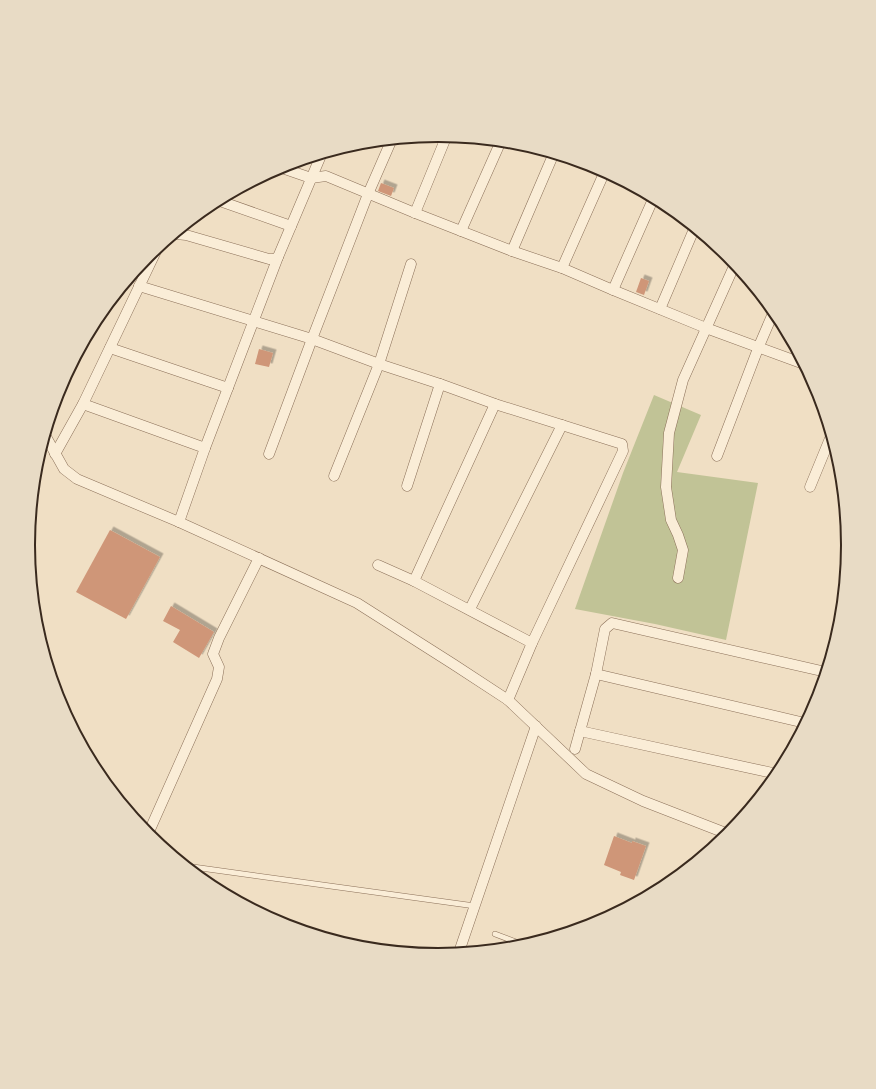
<svg xmlns="http://www.w3.org/2000/svg" width="876" height="1089" font-family="'PT Serif',serif">
<style>
.cemetery{fill:#c1c396}
.building{fill:#cf9678;filter:url(#shadow)}
.lines{fill:none;stroke-linecap:round;stroke-linejoin:round}
.lane-casing{stroke:#8b7059;stroke-width:6}
.street-casing{stroke:#8b7059;stroke-width:11}
.lane{stroke:#faedd7;stroke-width:5}
.street{stroke:#faedd7;stroke-width:10}
.rim{fill:none;stroke:#3a2a1e;stroke-width:2}
</style>
<defs>
<filter id="shadow"><feDropShadow dx="3.5" dy="-3.5" stdDeviation="0" flood-color="#0004"/></filter>
</defs>
<rect width="100%" height="100%" fill="#f0dfc4"/>
<polygon class="cemetery" points="654,395 701,415 677,472 758,483 726,640 655,624 575,609 623,473"/>
<g class="building">
<polygon points="381,183 394,188 391,196 378,191"/>
<polygon points="641,278 649,281 644,295 636,292"/>
<polygon points="259,349 273,353 269,367 255,364"/>
<polygon points="110,530 160,557 126,619 76,592"/>
<polygon points="171,606 214,632 199,658 173,642 180,630 163,621"/>
<polygon points="614,836 632,843 632,841 646,846 634,880 620,875 621,872 604,865"/>
</g>
<g class="lines">
<defs>
<g id="lane">
<polyline points="186,866 475,906"/>
<polyline points="495,934 524,945"/>
</g>
<g id="street">
<polyline points="279,167 311,178 326,176 415,213 512,251 562,268 613,290 706,328 804,364"/>
<polyline points="217,200 291,226"/>
<polyline points="415,213 447,135"/>
<polyline points="461,231 501,141"/>
<polyline points="170,236 176,234 186,235 269,259 274,259 278,257"/>
<polyline points="512,251 554,153"/>
<polyline points="562,268 605,171"/>
<polyline points="139,286 312,339 368,194 392,139"/>
<polyline points="613,290 654,197"/>
<polyline points="660,309 695,227"/>
<polyline points="110,348 228,388"/>
<polyline points="83,404 205,448"/>
<polyline points="45,435 64,469 77,479 179,522 357,603 453,664 508,700 586,774 643,801 728,834"/>
<polyline points="55,454 83,404 159,245"/>
<polyline points="269,454 312,339 379,364 440,384 495,404 622,444 623,451 532,643 508,700"/>
<polyline points="717,456 759,346 774,311"/>
<polyline points="334,476 379,364 411,264"/>
<polyline points="407,486 440,384"/>
<polyline points="810,487 831,436"/>
<polyline points="179,522 205,448 278,257 322,153"/>
<polyline points="378,565 414,581 532,643"/>
<polyline points="678,578 683,550 678,535 671,520 666,487 669,433 683,380 735,264"/>
<polyline points="414,581 495,404"/>
<polyline points="470,609 562,425"/>
<polyline points="596,674 805,723"/>
<polyline points="580,731 777,774"/>
<polyline points="575,749 596,674 605,629 612,623 826,672"/>
<polyline points="148,834 217,679 219,667 213,654 219,638 259,558"/>
<polyline points="459,952 536,726"/>
</g>
</defs>
<use href="#lane" class="lane-casing"/>
<use href="#street" class="street-casing"/>
<use href="#lane" class="lane"/>
<use href="#street" class="street"/>
</g>
<path d="M0 0H876V1089H0ZM35 545a403 403 0 1 1 806 0a403 403 0 1 1-806 0Z" fill="#e8dbc5" fill-rule="evenodd"/>
<path class="rim" d="M35 545a403 403 0 1 1 806 0a403 403 0 1 1-806 0Z"/>
</svg>
